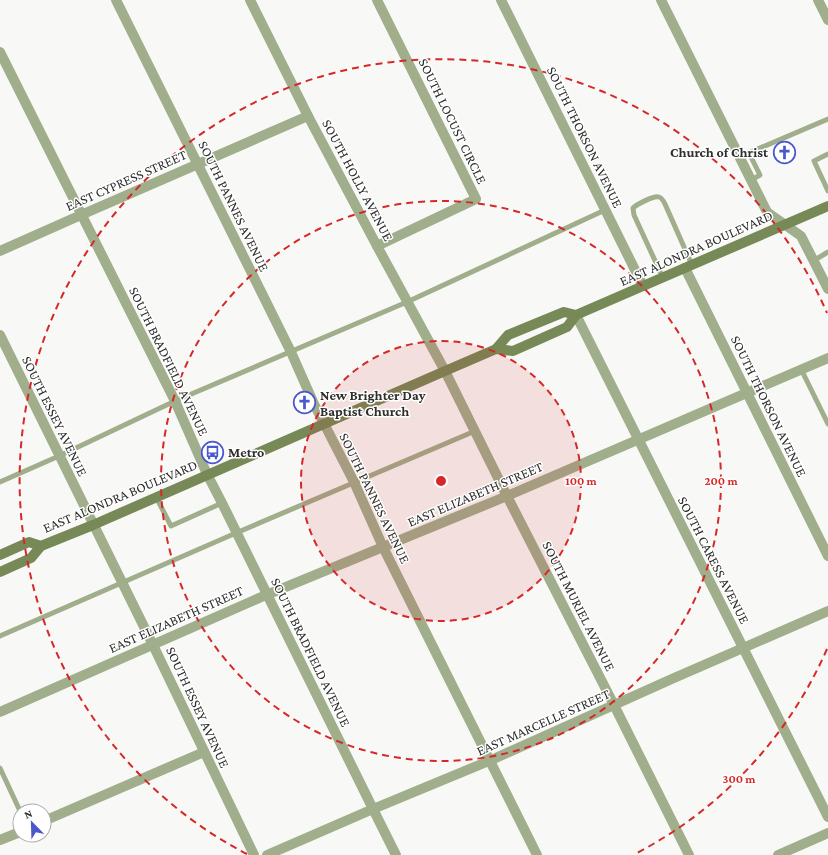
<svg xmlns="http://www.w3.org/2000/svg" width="828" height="855" font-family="'Crimson Pro',serif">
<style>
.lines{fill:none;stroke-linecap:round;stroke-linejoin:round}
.service{stroke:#a0ae8c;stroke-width:5}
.minor{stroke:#a0ae8c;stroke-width:10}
.secondary{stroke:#768957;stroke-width:10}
.ring{fill:none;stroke:#d62828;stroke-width:2;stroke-dasharray:7 5}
.labels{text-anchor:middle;stroke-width:3;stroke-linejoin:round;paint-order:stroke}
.street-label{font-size:14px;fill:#2e2e2d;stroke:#fff}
.poi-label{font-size:14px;font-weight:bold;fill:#2e2e2d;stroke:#fff;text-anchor:start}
.centre{fill:#d62828;stroke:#fff;stroke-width:2}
.ring-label{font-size:12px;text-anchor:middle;font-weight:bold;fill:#d62828;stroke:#fff;stroke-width:3;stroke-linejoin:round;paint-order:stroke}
</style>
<rect width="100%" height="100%" fill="#f8f9f6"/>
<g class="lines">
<g class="service">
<polyline points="749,153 760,175 751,180"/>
<polyline points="828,154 814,161 828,191"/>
<polyline points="739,157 828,119"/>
<polyline points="813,261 828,252"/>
<path d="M663 278 634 215 633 208C636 205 654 195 659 197 662 198 664 202 665 204L692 265"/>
<polyline points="801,369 828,424"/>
<polyline points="0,482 59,456 175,401 407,302 605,210"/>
<polyline points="156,497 171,526 222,503"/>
<polyline points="0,636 236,533 475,431"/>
<polyline points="0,768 20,811"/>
</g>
<g class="minor">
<polyline points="116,0 291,352 314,404 354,482 383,547 537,855"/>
<polyline points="250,0 308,116 377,246 445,371 507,496 614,705 689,855"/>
<polyline points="501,0 643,286"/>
<polyline points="661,0 767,212 801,236 828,289"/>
<polyline points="818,0 828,20"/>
<polyline points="0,52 175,401 207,474 222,503 373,809 396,855"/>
<polyline points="377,246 476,199 377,0"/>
<polyline points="0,251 81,215 308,116"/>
<polyline points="685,268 828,556"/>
<polyline points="576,315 828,817"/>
<polyline points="0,335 153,645 254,855"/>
<polyline points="0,712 266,595 507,496 828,358"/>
<polyline points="44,821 204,752"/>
<polyline points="0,840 20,832"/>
<polyline points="267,855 373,809 489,761 674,678 828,611"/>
<polyline points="778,855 828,833"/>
</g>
<g class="secondary">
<polyline points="496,349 513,351 567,327 576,315 828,206"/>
<polyline points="0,555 29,542 41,546"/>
<polyline points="0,572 31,558 41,546 93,525 445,371 496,349 508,335 564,312 576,315"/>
</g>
</g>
<circle cx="441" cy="481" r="140" fill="#d62828" fill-opacity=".12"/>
<g class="ring">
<circle cx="441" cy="481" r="140"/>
<circle cx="441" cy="481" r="280"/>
<path d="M827 649A421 421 0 0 1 635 854M247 854A421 421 0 1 1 827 313"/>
</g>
<defs>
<symbol id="church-ring" viewBox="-11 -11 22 22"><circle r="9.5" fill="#fff" stroke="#4b58cd" stroke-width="1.5"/><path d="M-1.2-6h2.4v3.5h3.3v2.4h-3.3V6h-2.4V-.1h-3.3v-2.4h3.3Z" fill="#4b58cd"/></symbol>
<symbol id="bus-ring" viewBox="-11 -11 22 22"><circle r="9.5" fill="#fff" stroke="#4b58cd" stroke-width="1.5"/><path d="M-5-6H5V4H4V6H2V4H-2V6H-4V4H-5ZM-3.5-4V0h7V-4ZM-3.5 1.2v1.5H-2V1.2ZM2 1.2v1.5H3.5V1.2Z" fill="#4b58cd"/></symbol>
</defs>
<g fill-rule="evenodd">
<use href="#church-ring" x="772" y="140" width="25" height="25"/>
<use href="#church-ring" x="292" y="390" width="25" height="25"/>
<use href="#bus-ring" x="200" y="440" width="25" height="25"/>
</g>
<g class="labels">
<g class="street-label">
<text transform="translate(453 121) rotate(64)" y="5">SOUTH LOCUST CIRCLE</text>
<text transform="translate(585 137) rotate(64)" y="5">SOUTH THORSON AVENUE</text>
<text transform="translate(126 180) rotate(-24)" y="5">EAST CYPRESS STREET</text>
<text transform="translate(358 180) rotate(62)" y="5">SOUTH HOLLY AVENUE</text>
<text transform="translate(234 206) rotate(64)" y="5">SOUTH PANNES AVENUE</text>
<text transform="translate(696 248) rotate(-24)" y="5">EAST ALONDRA BOULEVARD</text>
<text transform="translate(169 361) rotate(64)" y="5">SOUTH BRADFIELD AVENUE</text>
<text transform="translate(769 406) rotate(64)" y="5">SOUTH THORSON AVENUE</text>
<text transform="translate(55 416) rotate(64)" y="5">SOUTH ESSEY AVENUE</text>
<text transform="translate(475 494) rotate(-23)" y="5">EAST ELIZABETH STREET</text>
<text transform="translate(120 496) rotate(-23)" y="5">EAST ALONDRA BOULEVARD</text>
<text transform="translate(375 498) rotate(64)" y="5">SOUTH PANNES AVENUE</text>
<text transform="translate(714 560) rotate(63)" y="5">SOUTH CARESS AVENUE</text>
<text transform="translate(579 606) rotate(63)" y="5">SOUTH MURIEL AVENUE</text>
<text transform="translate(176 619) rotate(-24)" y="5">EAST ELIZABETH STREET</text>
<text transform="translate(311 652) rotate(64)" y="5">SOUTH BRADFIELD AVENUE</text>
<text transform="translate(198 707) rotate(65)" y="5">SOUTH ESSEY AVENUE</text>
<text transform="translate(543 722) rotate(-24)" y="5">EAST MARCELLE STREET</text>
</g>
<g class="poi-label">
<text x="768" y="157" text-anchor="end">Church of Christ</text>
<text x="320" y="400">New Brighter Day<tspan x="320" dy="16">Baptist Church</tspan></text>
<text x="228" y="457">Metro</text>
</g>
</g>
<circle cx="441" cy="481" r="6" class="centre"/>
<g class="ring-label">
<text x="581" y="485">100 m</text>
<text x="721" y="485">200 m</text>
<text x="739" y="783">300 m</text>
</g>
<g transform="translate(32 823) rotate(337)"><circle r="19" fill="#ffffff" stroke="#ababab"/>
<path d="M0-3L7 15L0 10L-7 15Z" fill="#4b58cd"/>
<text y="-6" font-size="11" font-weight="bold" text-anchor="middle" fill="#2e2e2d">N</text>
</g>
</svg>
